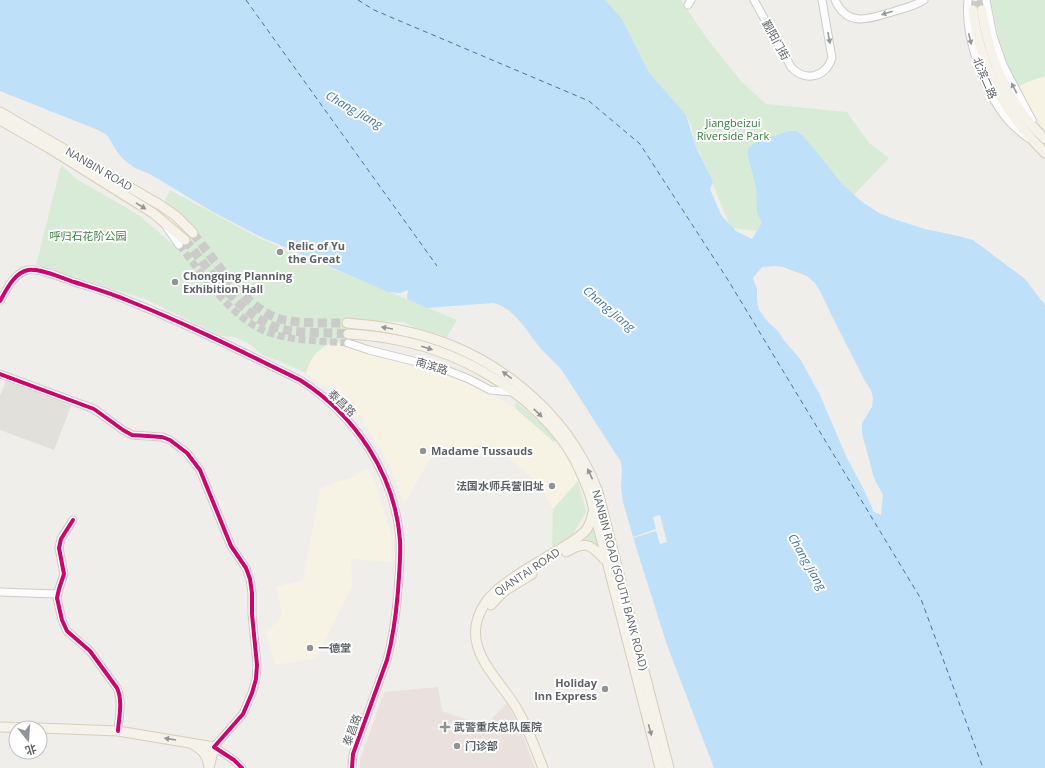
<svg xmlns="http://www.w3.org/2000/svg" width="1045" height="768" font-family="'Open Sans','Noto Sans SC',sans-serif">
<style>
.commercial{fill:#f7f3e4}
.education{fill:#e2e0da}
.medical{fill:#eae0de}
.green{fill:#d8ebd6}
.water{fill:#bfe0f9;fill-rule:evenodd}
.pier{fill:#efeeea}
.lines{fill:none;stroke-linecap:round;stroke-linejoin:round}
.ferry{stroke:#4174aa;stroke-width:1;stroke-dasharray:5 4;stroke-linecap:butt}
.minor-tunnel{stroke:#cbcbca;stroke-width:7;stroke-dasharray:7 3.5;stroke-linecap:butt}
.major-tunnel{stroke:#cbcbca;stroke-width:9;stroke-dasharray:9 4.5;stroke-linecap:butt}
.minor-casing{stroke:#cbcccc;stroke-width:9}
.major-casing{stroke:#d7ceb8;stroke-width:11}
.minor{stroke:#fdfcfc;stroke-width:7}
.major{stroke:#f4f2e9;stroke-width:9}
.cycleway-casing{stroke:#fff;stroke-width:6}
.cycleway{stroke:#d6006c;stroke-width:4}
.oneway{fill:#96999c}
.oneway2{fill:#939595}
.poi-dot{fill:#919496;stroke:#fff;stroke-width:1.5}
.labels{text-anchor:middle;stroke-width:4;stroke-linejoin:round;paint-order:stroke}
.street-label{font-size:11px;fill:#5f6368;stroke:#fff}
.park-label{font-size:11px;fill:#348238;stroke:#fff}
.poi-label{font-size:11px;font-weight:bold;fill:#5f6368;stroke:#fff;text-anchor:start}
.water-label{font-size:12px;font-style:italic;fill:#4174aa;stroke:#fff}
</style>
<rect width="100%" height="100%" fill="#efeeea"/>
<g class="commercial">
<polygon points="1045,76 1045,128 1031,109 1017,87 1030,81"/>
<polygon points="332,343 347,344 433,368 470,382 489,392 515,408 554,442 555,441 569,462 578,481 553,509 537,481 498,449 490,445 481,444 429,460 404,505 398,486 383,453 363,423 349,407 336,394 306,373 309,363 314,354"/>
<polygon points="368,468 376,484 391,534 391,562 351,559 352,586 316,658 275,665 266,632 278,621 282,614 276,587 303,580 320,489 334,483 351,478"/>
</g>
<polygon class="education" points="6,381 71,406 54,450 0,430 0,396"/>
<polygon class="medical" points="438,687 442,711 485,726 507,703 520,728 535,768 360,768 360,760 384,692"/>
<g class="green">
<polygon points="592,0 681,0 708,40 741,81 766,104 847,112 869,143 889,158 849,200 766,232 731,228 699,151 696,147 691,125 686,115 648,71 622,19 606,12"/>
<polygon points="991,0 1045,0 1045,76 1030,81 1017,87 1009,71 999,39"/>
<path d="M61 165 78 180 127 208 140 216 177 248 198 231 180 213 164 202 170 190 259 238 457 320 447 337 416 328 404 322 346 320 347 344C342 343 336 342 331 343 317 349 310 359 306 373L261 354 250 344 235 337 221 336 145 299 36 265Z"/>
<polygon points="516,402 543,425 557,439 554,442 515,408"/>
<polygon points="578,481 586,512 573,534 552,547 553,509"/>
<polygon points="592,526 598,546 590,542 580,540"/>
</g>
<path class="water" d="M0 0H605L622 19 648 71 686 115 696 147 713 182 710 189 721 215 736 231 752 239 762 223 757 213 756 187 748 156V149L752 145 762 140 789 131H796L802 135 819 155 842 184 861 201 879 213 894 219 925 229 958 236 973 240 1025 279 1045 305V768H714L667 645 636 547 623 502 621 487 622 470 621 462 563 372C557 364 549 357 542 350 528 334 516 308 493 303L427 308 407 299 408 290 400 293 388 292 259 236 211 211 150 174 135 168 124 160 118 153 107 135 98 130 0 91ZM775 266 783 267 807 276 815 283 820 291 835 322 865 381 871 390 873 398 872 407 862 423V433L874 478 883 495 881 515 874 512 864 490 846 456 819 393 800 359 783 339 778 331 769 323 759 310 757 301V289L753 278 762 267Z"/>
<polygon class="pier" points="660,515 667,542 660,544 656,531 633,538 633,537 656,529 653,517"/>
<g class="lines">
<g class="ferry">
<polyline points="246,0 437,266"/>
<polyline points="358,0 374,10 589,101 640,144 728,280 921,599 983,768"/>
</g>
<path class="minor-tunnel" d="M179 245C204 276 233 322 273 334 296 341 323 341 348 343"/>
<g class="major-tunnel">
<polyline points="981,0 982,10"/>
<polyline points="973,10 974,0"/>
<path d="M193 233C214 259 245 307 277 318 295 324 328 323 347 323"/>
<path d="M185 240C209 269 239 314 275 327 293 334 327 332 348 334"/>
</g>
<defs>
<g id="minor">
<path d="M754 0 791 67C805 82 825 78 832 58L822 0"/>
<path d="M835 0C848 29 871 18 895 11 904 8 915 6 924 0"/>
<path d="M968 0C964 36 984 91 1007 119 1013 126 1020 132 1028 138"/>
<polyline points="986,0 993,36 1003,65 1032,120"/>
<polyline points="688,5 691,0"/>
<polyline points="166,226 179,245"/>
<path d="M0 301C7 289 14 273 28 270 40 268 62 278 74 282 93 288 111 293 129 301 187 324 243 352 300 380 355 415 395 474 400 540 401 557 399 574 398 591 396 615 393 638 387 660L353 754 352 768"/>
<polyline points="348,343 369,350 441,368 469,379 490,390 513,392"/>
<polyline points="0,374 94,409 123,430 132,435 162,437 170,440 187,453 200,470 231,546 246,568 250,579 252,593 252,614 257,665 256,679 252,693 243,714 214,747 234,760 242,768"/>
<path d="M73 520 61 539 59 548 64 574 59 589 57 598 62 620 67 631 90 651 117 688C123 701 119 716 118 731"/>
<polyline points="0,592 57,594"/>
</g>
<g id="major">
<path d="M973 10C979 65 1006 115 1045 153"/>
<path d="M982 10C989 60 1008 104 1045 139"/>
<polyline points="0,112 160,205 176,216 193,233"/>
<polyline points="0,120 49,148 153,213 185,240"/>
<path d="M347 323C365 325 382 326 399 330 487 347 566 407 598 492L669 768"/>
<path d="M348 334C366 335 384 337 402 341 464 354 525 390 563 441 575 457 583 476 590 495L660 768"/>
<path d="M566 552C584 541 590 543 604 559"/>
<polyline points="491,605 503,592 532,574"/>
<polyline points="0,727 35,728"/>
<polyline points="40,728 118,731 214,747 209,768"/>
<path d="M192 744C203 750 207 755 209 767"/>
<path d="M543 768C535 748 528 728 517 709 497 675 456 645 486 602 499 583 539 562 560 549 569 543 580 538 587 529 590 524 592 518 593 512"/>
</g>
</defs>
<use href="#minor" class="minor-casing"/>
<use href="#major" class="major-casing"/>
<use href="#minor" class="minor"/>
<use href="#major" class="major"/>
<defs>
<g id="cycleway">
<path d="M0 301C7 289 14 273 28 270 40 268 62 278 74 282 93 288 111 293 129 301 187 324 243 352 300 380 355 415 395 474 400 540 401 557 399 574 398 591 396 615 393 638 387 660L353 754 352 768"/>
<polyline points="0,374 94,409 123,430 132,435 162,437 170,440 187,453 200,470 231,546 246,568 250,579 252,593 252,614 257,665 256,679 252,693 243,714 214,747 234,760 242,768"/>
<path d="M73 520 61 539 59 548 64 574 59 589 57 598 62 620 67 631 90 651 117 688C123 701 119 716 118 731"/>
</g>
</defs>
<use href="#cycleway" class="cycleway-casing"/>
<use href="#cycleway" class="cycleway"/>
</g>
<defs><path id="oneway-solid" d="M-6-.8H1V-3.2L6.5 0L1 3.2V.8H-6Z"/></defs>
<g class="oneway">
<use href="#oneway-solid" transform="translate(887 13) rotate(163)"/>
<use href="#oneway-solid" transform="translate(829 38) rotate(79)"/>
<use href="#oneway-solid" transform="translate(970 39) rotate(76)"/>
<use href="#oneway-solid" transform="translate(1014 88) rotate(-117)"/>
</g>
<g class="oneway2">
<use href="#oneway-solid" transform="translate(141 206) rotate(32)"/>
<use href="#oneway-solid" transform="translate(387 328) rotate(-170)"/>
<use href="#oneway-solid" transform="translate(427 348) rotate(17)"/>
<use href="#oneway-solid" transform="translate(507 375) rotate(-143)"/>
<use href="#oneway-solid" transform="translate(538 413) rotate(44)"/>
<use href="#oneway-solid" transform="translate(590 474) rotate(-115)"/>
<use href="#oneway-solid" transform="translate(650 730) rotate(75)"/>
<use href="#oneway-solid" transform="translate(170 739) rotate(-171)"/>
</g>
<g class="poi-dot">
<circle cx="280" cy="252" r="4"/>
<circle cx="175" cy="282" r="4"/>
<circle cx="423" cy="451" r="4"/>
<circle cx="552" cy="486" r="4"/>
<circle cx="310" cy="648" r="4"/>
<circle cx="605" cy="689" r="4"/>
<path d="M443 721h4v4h4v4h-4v4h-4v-4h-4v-4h4z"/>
<circle cx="457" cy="746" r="4"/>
</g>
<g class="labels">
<g class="street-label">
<text transform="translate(776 40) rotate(61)" y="4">觐阳门街</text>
<text transform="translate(985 78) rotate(67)" y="4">北滨二路</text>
<text transform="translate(99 169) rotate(30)" y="4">NANBIN ROAD</text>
<text transform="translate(432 366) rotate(17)" y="4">南滨路</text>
<text transform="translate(342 403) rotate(44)" y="4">泰昌路</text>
<text transform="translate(527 572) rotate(-34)" y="4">QIANTAI ROAD</text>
<text transform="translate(620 580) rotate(75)" y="4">NANBIN ROAD (SOUTH BANK ROAD)</text>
<text transform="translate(352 730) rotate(-70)" y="4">泰昌路</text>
</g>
<g class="park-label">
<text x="733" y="127">Jiangbeizui<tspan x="733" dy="13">Riverside Park</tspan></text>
<text x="88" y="240">呼归石花阶公园</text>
</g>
<g class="poi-label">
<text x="288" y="250">Relic of Yu<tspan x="288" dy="13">the Great</tspan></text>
<text x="183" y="280">Chongqing Planning<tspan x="183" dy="13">Exhibition Hall</tspan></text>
<text x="431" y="455">Madame Tussauds</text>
<text x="544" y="490" text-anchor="end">法国水师兵营旧址</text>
<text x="318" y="652">一德堂</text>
<text x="597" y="687" text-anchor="end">Holiday<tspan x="597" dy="13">Inn Express</tspan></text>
<text x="454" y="731">武警重庆总队医院</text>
<text x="465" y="750">门诊部</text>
</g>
<g class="water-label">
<text transform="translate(354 110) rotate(30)" y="4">Chang Jiang</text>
<text transform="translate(609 309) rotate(40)" y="4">Chang Jiang</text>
<text transform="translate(807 562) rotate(60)" y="4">Chang Jiang</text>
</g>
</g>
<g transform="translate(28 740) rotate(163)"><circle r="19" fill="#ffffff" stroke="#bfc1c3"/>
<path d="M0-3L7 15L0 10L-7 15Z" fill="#919496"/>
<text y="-6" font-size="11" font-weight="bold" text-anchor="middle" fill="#5f6368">北</text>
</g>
</svg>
